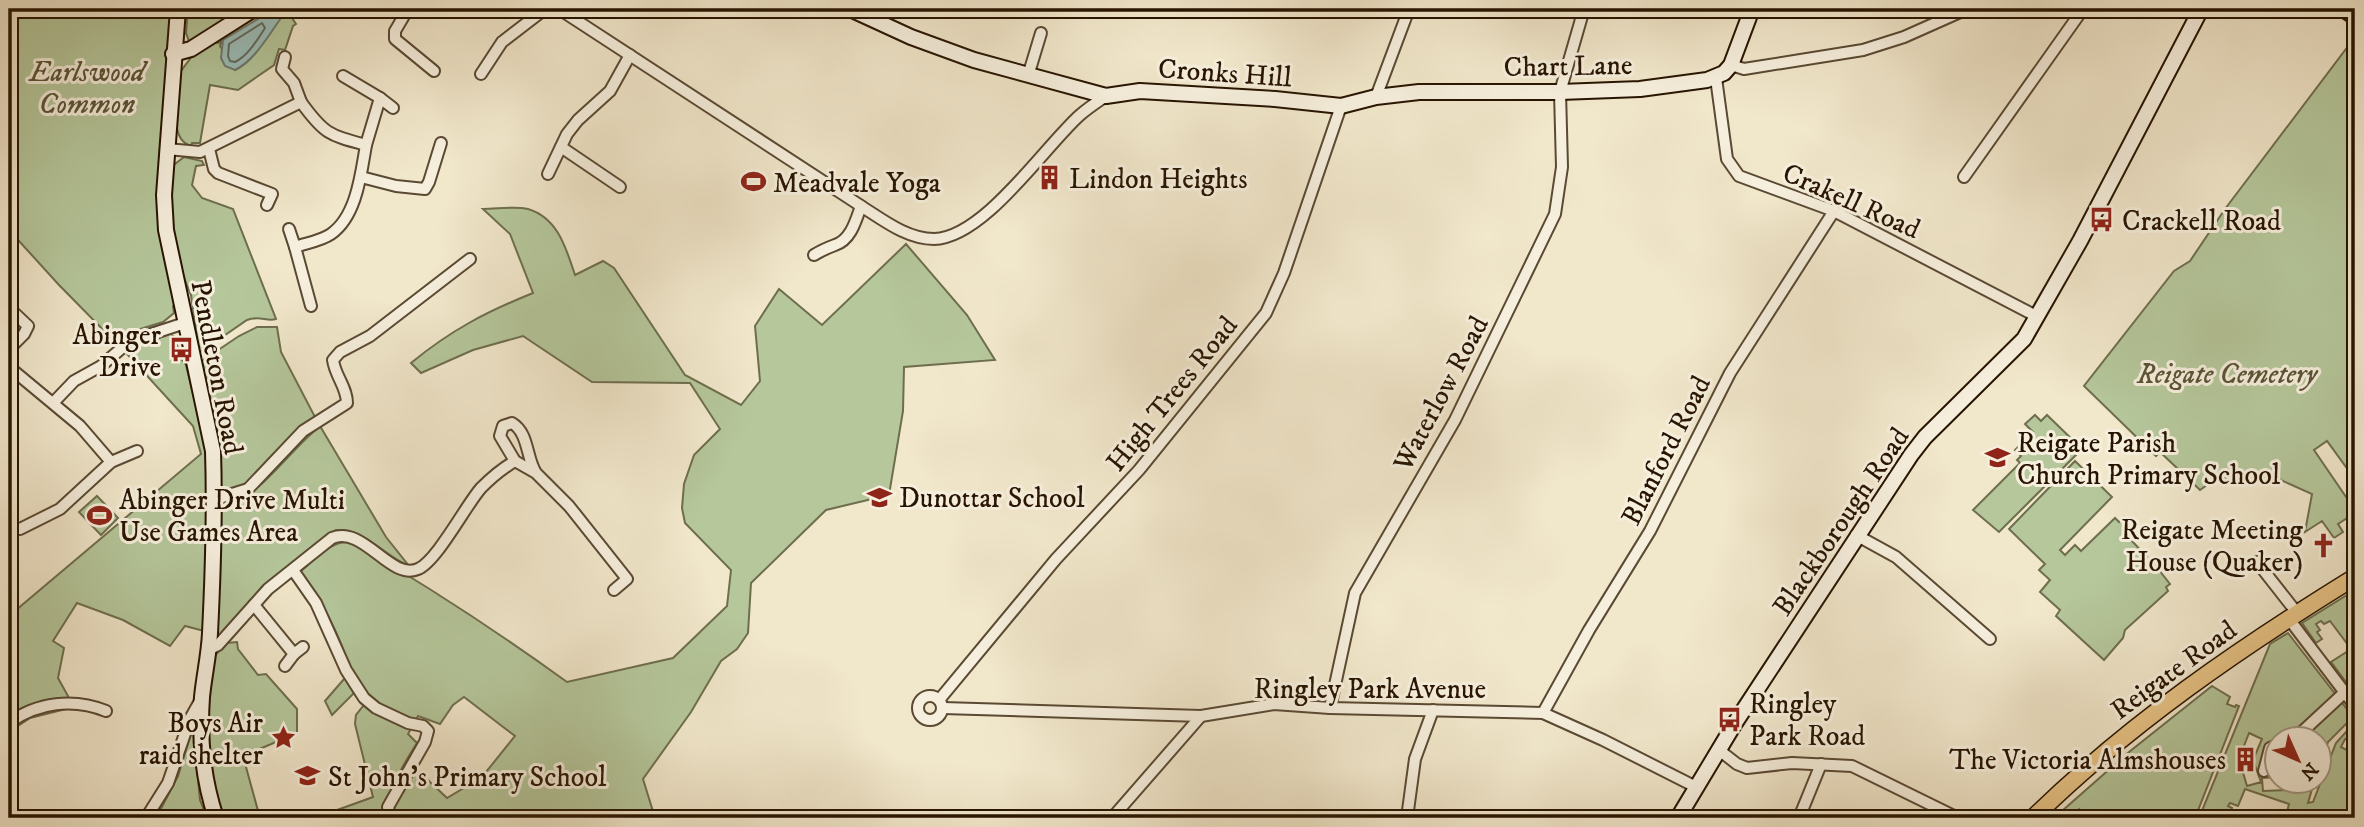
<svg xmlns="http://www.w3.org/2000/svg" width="2364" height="827" font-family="'IM FELL DW Pica',serif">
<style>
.green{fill:#b5c79b;stroke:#6e6e4e;stroke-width:2;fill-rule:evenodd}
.water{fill:#9bbfbb;stroke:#6d7b70;stroke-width:2}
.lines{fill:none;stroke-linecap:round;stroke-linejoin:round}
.shore{stroke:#616a5e;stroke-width:2}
.street-casing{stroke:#5a4933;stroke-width:14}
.secondary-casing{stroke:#271400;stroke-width:18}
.primary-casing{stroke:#271400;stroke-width:19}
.street{stroke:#f6efdd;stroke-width:10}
.secondary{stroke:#f6efdd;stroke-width:14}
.primary{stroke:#e8c486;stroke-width:16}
.labels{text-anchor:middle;stroke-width:6;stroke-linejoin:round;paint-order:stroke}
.street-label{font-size:28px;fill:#271400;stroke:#f6efdd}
.park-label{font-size:28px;font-style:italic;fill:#595336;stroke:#f6efdd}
.poi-label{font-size:28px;fill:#271400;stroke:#f6efdd;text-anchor:start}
</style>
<rect width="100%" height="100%" fill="#f1e7cb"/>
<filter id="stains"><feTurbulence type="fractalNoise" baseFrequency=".00286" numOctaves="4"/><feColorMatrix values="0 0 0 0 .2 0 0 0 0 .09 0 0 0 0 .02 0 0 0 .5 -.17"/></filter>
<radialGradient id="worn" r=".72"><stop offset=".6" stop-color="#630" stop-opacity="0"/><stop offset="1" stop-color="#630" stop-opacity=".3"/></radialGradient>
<g class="green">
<polygon points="9,9 174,9 159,157 158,195 175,305 173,306 174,313 163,322 134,331 117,344 59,285 9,230"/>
<polygon points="188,9 246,9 197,40 189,41 186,33"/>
<path d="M271 9H286L296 24 293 26 285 50 279 49 274 65 238 90 210 85 200 143H192L191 146C166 139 179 91 181 71L193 55 212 42 219 43 223 40 220 46 235 70C257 60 266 33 278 12L271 11Z"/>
<polygon points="2355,37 2355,490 2353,491 2351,474 2327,441 2314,450 2355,510 2355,520 2352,515 2338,524 2343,532 2334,538 2322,521 2305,532 2312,494 2274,477 2217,478 2200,490 2160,452 2156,456 2084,386 2174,271 2190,261 2225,209"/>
<path d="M184 157 202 161 204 165 196 166 192 185 202 198 233 209 276 319C267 322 259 315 247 320L199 353 191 295 176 259 170 214 171 167Z"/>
<path d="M483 209C497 209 515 206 528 209 558 218 566 248 575 275L603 261 614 268 685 375 741 405 760 381 755 326 779 289 822 325 906 244 967 315 995 360 904 367 903 411 889 495 826 510 751 583 748 633 737 649 721 661 691 712 643 779 655 818H394L393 808 414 767 447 798 482 777 515 736 464 697 453 705 440 724 418 716 408 734 417 743C401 768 389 788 387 818H350L342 813 338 818H315L373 797 355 724 356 715 367 701 358 689 332 715 325 701 351 671C340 637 322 600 300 572 315 559 331 540 352 542 426 585 498 632 567 682L673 658 727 606 731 570 685 523 682 508 684 484 694 455 720 429 690 383 592 382 523 336 473 350 421 373 411 363C451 330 486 312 533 293L510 234Z"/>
<polygon points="257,327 277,327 281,352 315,417 244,486 228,491 223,489 220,483 217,429 202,361 239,336"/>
<polygon points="169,334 175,337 180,357 186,365 207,452 207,553 204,631 185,626 170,646 123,620 77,603 53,641 64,648 58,678 68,696 70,708 30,718 9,732 9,616 201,454 193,426 126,353 135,347"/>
<polygon points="2035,415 2041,421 2047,415 2082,449 1999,532 1973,510 2020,463 2017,460 2021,456 2015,450 2033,432 2025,424"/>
<path d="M320 426 386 537 409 566C384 556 364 528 336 530L220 636 216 635 220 510C227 496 245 498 257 488 279 469 297 445 320 426Z"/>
<polygon points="2075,461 2112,497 2060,550 2065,555 2075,545 2081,551 2115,518 2119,522 2124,517 2135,530 2131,540 2147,557 2143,561 2146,565 2151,560 2170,584 2166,587 2168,591 2125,630 2123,638 2104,660 2056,616 2060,610 2040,592 2050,580 2039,570 2045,564 2009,529"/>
<polygon points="97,496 118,518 101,535 79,512"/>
<polygon points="2355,590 2355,694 2331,662 2351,649 2330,621 2324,624 2321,621 2316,624 2320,630 2317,632 2322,639 2316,643 2302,623"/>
<path d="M2288 633 2353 717 2328 742 2319 769 2320 743 2318 740 2304 737 2303 739 2276 740V777L2262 778 2263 791 2290 790 2309 785 2308 782H2314L2308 803 2313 802 2336 743 2355 722V743L2345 739 2341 747 2352 753 2355 747V818H2277L2279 810 2287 812 2289 804 2245 789 2238 806 2230 803 2228 806 2232 808 2230 813 2244 818H2233L2226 814V818H2199L2270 644ZM2249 733 2262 739 2253 760 2261 782 2247 786 2239 759Z"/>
<polygon points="237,642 238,649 258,675 266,674 297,709 297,733 243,756 260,818 222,818 208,771 206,712 212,659 226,643"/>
<polygon points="2212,686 2230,697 2227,704 2235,707 2236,705 2239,706 2195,818 2089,818 2079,809 2069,818 2054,818 2129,752"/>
<polygon points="193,727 200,800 207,818 156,818 178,776"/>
</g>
<path class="water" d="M271 11 278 12 281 18C268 36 255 60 235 70L225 66 221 58 223 40Z"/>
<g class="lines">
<path class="shore" d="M262 23 265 28C257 40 248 56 235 62L230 61 228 56 229 44Z"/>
<defs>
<g id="street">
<polyline points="408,9 395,31 395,39 434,71"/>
<path d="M559 9 861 206C883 220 907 239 934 239 984 238 1045 146 1080 115 1088 108 1097 102 1106 96"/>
<polyline points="285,57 282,69 294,83 301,102"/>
<polyline points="1731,65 1744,69 1863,50 1904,37 1967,9"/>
<polyline points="481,74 502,42 545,9"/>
<polyline points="343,76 380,98 366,145"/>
<polyline points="1028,76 1041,33"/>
<polyline points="1716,78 1727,159 1739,176 1834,211 2036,316"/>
<polyline points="1376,97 1409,9"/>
<polyline points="380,98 393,108"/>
<polyline points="561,147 620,187"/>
<path d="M167 149 200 152 301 102C324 134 329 135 366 145 361 173 357 216 331 234 321 241 306 243 295 247L311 306"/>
<polyline points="209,149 214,169 218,173 272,194 267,205"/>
<polyline points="548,174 567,134 578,120 610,91 630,55"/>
<polyline points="361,177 396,186 425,189 429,182 441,143"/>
<polyline points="1964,177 2083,9"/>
<polyline points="289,229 295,247"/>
<path d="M814 255C822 250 827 248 835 245 851 240 856 220 861 206"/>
<polyline points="9,308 28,326 24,334 9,349"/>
<polyline points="9,367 80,426 111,462 60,509 20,529 13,528 9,523"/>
<polyline points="53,403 74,381 101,366 130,341 185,323"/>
<polyline points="111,462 137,451"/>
<path d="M536 473C526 458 529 433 512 423L503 426 500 436 515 461 536 473 569 506 627 579 614 590"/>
<path d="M213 500 248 489 303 431 347 403C347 387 335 376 333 360L340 352 370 336 470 259"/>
<polyline points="1856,535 1896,557 1990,639"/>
<polyline points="2257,562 2297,613"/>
<polyline points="293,570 316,603 346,670 364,698 376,708 408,723 423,726 428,731 425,742 388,807 390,818"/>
<polyline points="254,605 294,654 303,647"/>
<polyline points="2289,619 2355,706"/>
<path d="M208 650 218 645 268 589 332 538C364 525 390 581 418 569 437 561 466 505 481 488 490 479 503 468 515 461"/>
<polyline points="285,666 294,654"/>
<circle cx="930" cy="708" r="12"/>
<polyline points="939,700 1056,559 1139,470 1266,313 1284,273 1341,106"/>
<polyline points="943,708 1201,716 1274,704 1330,708 1543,713 1603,740 1696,787"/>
<polyline points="1330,708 1355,593 1455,420 1555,214 1562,167 1560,92 1584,9"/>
<polyline points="1543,713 1589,630 1650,531 1730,373 1834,211"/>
<path d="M9 723C37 702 74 698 106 711"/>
<polyline points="2286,740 2303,731 2344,693"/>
<polyline points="1719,750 1737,764 1747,768 1792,763 1852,766 1958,818"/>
<polyline points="2264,771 2270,748 2276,745"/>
<polyline points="146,818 168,783 190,719 200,701"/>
<polyline points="1112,818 1201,716"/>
<polyline points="1407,818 1415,759 1433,710"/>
<polyline points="1799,818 1821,764"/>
</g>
<g id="secondary">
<path d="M178 9 164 195 166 230 213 451C215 512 213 573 210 633 209 655 204 676 202 697 199 739 203 779 216 818"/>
<polyline points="850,9 911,37 974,60 1106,96 1140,91 1275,99 1341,106 1376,97 1419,92 1560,92 1640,89 1707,80 1724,73 1731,65 1752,9"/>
<polyline points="2343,9 2355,17"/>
<polyline points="173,54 191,49 254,9"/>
<polyline points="1678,818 1735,723 1911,455 1925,437 2024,339 2080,241 2201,9"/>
</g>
<path id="primary" d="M2033 818C2130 723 2240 648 2355 577"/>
</defs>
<use href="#street" class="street-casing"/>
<use href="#secondary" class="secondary-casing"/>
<use href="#primary" class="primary-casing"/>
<use href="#street" class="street"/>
<use href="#secondary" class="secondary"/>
<use href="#primary" class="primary"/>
</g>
<defs>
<symbol id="building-bare" viewBox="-9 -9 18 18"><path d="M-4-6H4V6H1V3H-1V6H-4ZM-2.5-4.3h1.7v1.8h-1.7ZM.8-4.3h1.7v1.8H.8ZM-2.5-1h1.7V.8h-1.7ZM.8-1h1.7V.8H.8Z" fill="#8f2418" stroke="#f6efdd" stroke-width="2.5" paint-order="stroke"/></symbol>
<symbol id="stadium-bare" viewBox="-9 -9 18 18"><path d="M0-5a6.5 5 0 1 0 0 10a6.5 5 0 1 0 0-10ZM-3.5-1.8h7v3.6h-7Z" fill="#8f2418" stroke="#f6efdd" stroke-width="2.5" paint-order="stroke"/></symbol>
<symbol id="bus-bare" viewBox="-9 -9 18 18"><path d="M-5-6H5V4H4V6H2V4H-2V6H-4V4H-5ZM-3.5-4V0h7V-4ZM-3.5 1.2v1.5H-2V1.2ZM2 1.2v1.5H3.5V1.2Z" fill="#8f2418" stroke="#f6efdd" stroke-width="2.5" paint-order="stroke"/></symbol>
<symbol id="school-bare" viewBox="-9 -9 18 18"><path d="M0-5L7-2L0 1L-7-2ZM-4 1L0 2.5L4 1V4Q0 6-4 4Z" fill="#8f2418" stroke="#f6efdd" stroke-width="2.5" paint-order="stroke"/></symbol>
<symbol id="church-bare" viewBox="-9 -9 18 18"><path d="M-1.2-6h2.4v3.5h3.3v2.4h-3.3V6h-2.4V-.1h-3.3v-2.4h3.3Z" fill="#8f2418" stroke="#f6efdd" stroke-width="2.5" paint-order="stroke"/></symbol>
<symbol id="sight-bare" viewBox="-9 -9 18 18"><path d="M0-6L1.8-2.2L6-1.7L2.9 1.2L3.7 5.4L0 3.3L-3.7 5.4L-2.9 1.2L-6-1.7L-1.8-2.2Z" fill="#8f2418" stroke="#f6efdd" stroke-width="2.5" paint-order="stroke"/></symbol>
</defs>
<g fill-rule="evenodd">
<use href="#building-bare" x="1032" y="160" width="35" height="35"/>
<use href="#stadium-bare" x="736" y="164" width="35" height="35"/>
<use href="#bus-bare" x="2084" y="202" width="35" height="35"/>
<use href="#bus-bare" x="164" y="332" width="35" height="35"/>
<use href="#school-bare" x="1980" y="440" width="35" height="35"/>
<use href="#school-bare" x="862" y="480" width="35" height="35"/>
<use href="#stadium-bare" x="82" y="498" width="35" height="35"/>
<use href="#church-bare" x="2306" y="528" width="35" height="35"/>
<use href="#bus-bare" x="1712" y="702" width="35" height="35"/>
<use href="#sight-bare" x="266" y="720" width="35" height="35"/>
<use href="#building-bare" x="2228" y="742" width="35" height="35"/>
<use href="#school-bare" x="290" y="758" width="35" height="35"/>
</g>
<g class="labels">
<g class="street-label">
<text transform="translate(1568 65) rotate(-1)" y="10">Chart Lane</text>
<text transform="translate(1225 72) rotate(4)" y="10">Cronks Hill</text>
<text transform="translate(1852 200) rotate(24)" y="10">Crakell Road</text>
<text transform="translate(218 367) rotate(79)" y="10">Pendleton Road</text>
<text transform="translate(1171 393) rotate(-51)" y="10">High Trees Road</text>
<text transform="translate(1440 393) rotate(-62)" y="10">Waterlow Road</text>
<text transform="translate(1665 450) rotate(-63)" y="10">Blanford Road</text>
<text transform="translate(1840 521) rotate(-56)" y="10">Blackborough Road</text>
<text transform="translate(2173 669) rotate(-36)" y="10">Reigate Road</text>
<text x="1370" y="698">Ringley Park Avenue</text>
</g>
<g class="park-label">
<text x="87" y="81">Earlswood<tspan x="87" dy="32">Common</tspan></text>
<text x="2227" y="383">Reigate Cemetery</text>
</g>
<g class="poi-label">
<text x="1069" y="188">Lindon Heights</text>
<text x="773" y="192">Meadvale Yoga</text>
<text x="2122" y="230">Crackell Road</text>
<text x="161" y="344" text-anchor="end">Abinger<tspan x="161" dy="32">Drive</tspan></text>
<text x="2017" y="452">Reigate Parish<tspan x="2017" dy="32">Church Primary School</tspan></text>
<text x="899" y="507">Dunottar School</text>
<text x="119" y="509">Abinger Drive Multi<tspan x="119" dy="32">Use Games Area</tspan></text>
<text x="2303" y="539" text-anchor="end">Reigate Meeting<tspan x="2303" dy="32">House (Quaker)</tspan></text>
<text x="1749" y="713">Ringley<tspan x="1749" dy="32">Park Road</tspan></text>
<text x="263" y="732" text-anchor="end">Boys Air<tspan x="263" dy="32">raid shelter</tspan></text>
<text x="2226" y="769" text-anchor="end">The Victoria Almshouses</text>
<text x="328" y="786">St John's Primary School</text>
</g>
</g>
<rect width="2364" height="827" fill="none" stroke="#f1e7cb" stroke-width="35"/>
<rect x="10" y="10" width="2343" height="806" fill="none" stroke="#271400" stroke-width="3.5"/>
<rect x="18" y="18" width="2329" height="792" fill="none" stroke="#271400" stroke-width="2"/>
<g transform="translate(2298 760) rotate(135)"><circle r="33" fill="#f6efdd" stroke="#a39785" stroke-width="2"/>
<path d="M0-5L12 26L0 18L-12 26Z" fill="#8f2418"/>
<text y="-10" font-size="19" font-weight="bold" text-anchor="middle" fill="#271400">N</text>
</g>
<rect width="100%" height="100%" filter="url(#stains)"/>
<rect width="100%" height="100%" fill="url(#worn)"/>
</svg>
